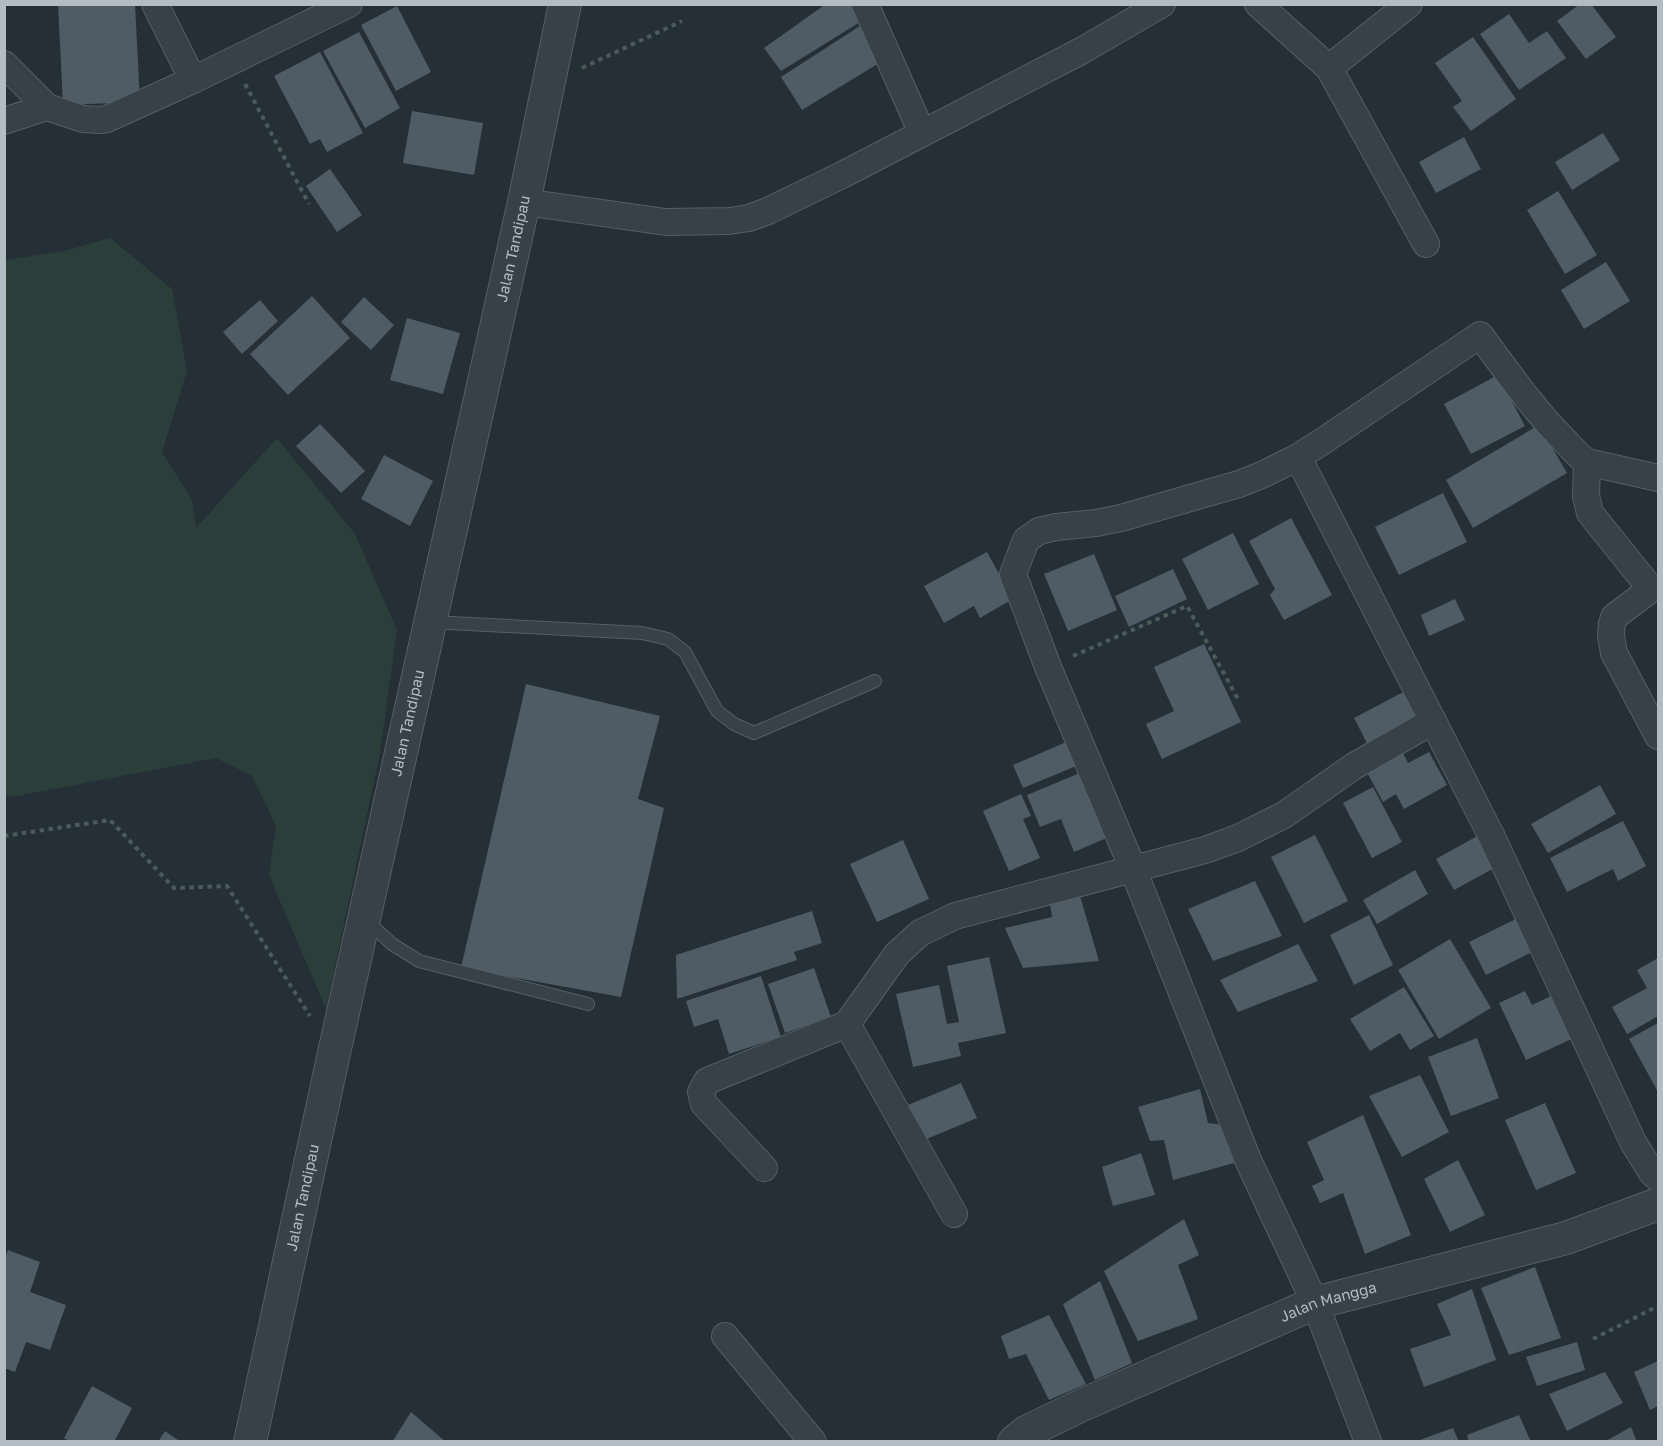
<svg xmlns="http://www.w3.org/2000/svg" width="1663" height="1446" font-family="'Golos Text',sans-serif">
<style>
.green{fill:#2c3e3a}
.building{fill:#4f5c65}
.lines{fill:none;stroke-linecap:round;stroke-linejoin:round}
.service-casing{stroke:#555f65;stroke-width:14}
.minor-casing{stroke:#555f65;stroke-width:28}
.tertiary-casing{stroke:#555f65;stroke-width:34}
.path{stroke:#4a5b59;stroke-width:4;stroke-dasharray:4.5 4.5;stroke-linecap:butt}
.service{stroke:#374147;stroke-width:12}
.minor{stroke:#374147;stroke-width:26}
.tertiary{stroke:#374147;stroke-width:32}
.labels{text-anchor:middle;stroke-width:4.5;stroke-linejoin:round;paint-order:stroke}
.street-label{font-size:15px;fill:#b2bcc3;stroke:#1c262c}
</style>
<rect width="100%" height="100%" fill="#242f36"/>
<polygon class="green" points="110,238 172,289 187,371 162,452 192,500 196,528 277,438 355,534 397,630 380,753 326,1009 269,875 276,826 252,776 216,758 12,797 5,794 5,260 64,251"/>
<g class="building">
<polygon points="58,4 135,4 140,102 63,105"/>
<polygon points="826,4 853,4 865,19 781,71 764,48"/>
<polygon points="1580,4 1591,4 1616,37 1586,59 1557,21"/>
<polygon points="397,6 431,72 396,91 361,25"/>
<polygon points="1509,14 1529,43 1547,31 1566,58 1519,90 1480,34"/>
<polygon points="863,24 884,60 802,110 781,77"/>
<polygon points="359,32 400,108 365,128 323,51"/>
<polygon points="1473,37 1516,99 1471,131 1453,107 1462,101 1435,63"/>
<polygon points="320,52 363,133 327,152 320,139 310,144 274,76"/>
<polygon points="412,111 483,123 474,175 403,163"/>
<polygon points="1603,133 1620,160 1572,190 1555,162"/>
<polygon points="1464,137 1481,169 1436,193 1419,162"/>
<polygon points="330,169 362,215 337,232 306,186"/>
<polygon points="1558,191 1597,255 1565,274 1527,210"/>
<polygon points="1606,262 1630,301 1584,329 1561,290"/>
<polygon points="312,296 350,338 288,395 250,354"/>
<polygon points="364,297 394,325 371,350 341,322"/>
<polygon points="260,300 278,321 242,354 223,332"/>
<polygon points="407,318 460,333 443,394 390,380"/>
<polygon points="1498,375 1525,426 1471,454 1444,404"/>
<polygon points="320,424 365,471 341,493 296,446"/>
<polygon points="1539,425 1567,473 1473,528 1446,480"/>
<polygon points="384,455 433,481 410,526 361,499"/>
<polygon points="1443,493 1467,542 1399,575 1375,527"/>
<polygon points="1291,518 1332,595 1284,620 1270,595 1275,589 1249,541"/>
<polygon points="1233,533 1259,584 1208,610 1182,559"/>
<polygon points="987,552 1013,599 980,618 974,606 944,623 924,586"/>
<polygon points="1094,554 1117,610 1068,631 1044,574"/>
<polygon points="1173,569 1187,599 1129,627 1115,596"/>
<polygon points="1455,599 1465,620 1429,636 1421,615"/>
<polygon points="1204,644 1241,722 1162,759 1146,724 1174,711 1154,667"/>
<polygon points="526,684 660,716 638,799 664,808 621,997 461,968"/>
<polygon points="1409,689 1425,720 1370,749 1354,718"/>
<polygon points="1071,740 1081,764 1023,788 1013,765"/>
<polygon points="1400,747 1408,763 1429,752 1447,785 1404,809 1396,794 1383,802 1364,767"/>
<polygon points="1087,770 1109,837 1074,852 1061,819 1040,827 1027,795"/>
<polygon points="1600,785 1616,814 1548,853 1531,824"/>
<polygon points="1373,787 1402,842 1372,858 1343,803"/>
<polygon points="1021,794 1031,816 1023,819 1040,858 1009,871 983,811"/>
<polygon points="1623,821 1646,866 1618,881 1613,869 1567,892 1550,858"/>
<polygon points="1481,834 1498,866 1454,890 1436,859"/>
<polygon points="1315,835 1348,901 1304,923 1271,857"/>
<polygon points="903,840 929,899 877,922 850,864"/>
<polygon points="1415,870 1428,894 1377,924 1363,900"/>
<polygon points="1255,881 1282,936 1213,961 1188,909"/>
<polygon points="1080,896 1099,961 1023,968 1005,928 1052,917 1050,904"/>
<polygon points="812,911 822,943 794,952 797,960 677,999 676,955"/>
<polygon points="1369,915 1393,965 1354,985 1330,935"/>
<polygon points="1522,916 1538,949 1486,975 1469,942"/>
<polygon points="1450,939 1491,1008 1439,1039 1398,970"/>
<polygon points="1298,944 1318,981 1238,1012 1220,980"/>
<polygon points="989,957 1006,1033 958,1043 961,1056 913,1067 896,994 939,985 947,1024 959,1022 947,966"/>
<polygon points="1658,958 1658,1016 1627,1034 1612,1007 1647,988 1637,970"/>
<polygon points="814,968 831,1017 785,1033 768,984"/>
<polygon points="761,976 781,1037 729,1054 718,1019 694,1027 686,1001"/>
<polygon points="1404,987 1434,1036 1410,1050 1400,1033 1370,1051 1350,1019"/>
<polygon points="1525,991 1532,1005 1555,994 1576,1037 1526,1060 1499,1003"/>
<polygon points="1658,1023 1658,1092 1629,1039"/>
<polygon points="1477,1038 1499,1098 1451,1116 1428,1057"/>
<polygon points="1420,1075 1449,1132 1402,1157 1369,1096"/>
<polygon points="961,1083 977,1118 922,1141 908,1105"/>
<polygon points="1200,1089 1208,1123 1224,1125 1234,1163 1173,1180 1164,1140 1150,1141 1138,1107"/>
<polygon points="1545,1103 1576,1173 1536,1190 1505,1120"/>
<polygon points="1363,1115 1411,1235 1365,1254 1343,1193 1320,1203 1312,1186 1324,1180 1307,1142"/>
<polygon points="1141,1153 1155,1195 1113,1206 1102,1167"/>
<polygon points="1458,1160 1485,1215 1450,1232 1424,1179"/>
<polygon points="1184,1219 1199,1255 1178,1265 1198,1319 1138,1341 1104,1271"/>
<polygon points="8,1250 40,1262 30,1292 66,1305 50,1350 26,1342 15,1372 4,1368 4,1261"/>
<polygon points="1535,1267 1561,1338 1509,1355 1481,1288"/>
<polygon points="1100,1281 1132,1363 1095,1380 1063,1304"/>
<polygon points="1472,1289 1496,1360 1424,1387 1410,1349 1451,1335 1437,1304"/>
<polygon points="1049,1315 1086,1384 1049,1400 1026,1354 1009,1359 1001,1336"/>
<polygon points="1577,1342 1585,1370 1537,1386 1526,1357"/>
<polygon points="1658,1361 1658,1406 1650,1410 1634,1372"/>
<polygon points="1605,1372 1623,1403 1567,1431 1549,1394"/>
<polygon points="92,1386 132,1408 114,1442 70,1442 64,1438"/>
<polygon points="411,1412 446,1442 392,1442"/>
<polygon points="1519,1415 1531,1442 1469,1442 1467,1435"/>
<polygon points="1631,1427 1637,1442 1604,1442"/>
<polygon points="1453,1428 1459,1442 1417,1442 1417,1441"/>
<polygon points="165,1431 181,1442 158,1442"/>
</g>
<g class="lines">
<defs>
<g id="service">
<polyline points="431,622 642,633 668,639 685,652 717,711 734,724 754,733 875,681"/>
<polyline points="367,921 392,944 419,961 588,1004"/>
</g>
<g id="minor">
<polyline points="155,4 193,80"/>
<polyline points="865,4 922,133"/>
<polyline points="1258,4 1329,68 1426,244"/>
<polyline points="4,64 47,107 83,119 99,120 107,119 193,80 349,4"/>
<polyline points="1329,68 1409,4"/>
<polyline points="4,121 47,107"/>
<polyline points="524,202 666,222 729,221 749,218 768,211 842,175 1083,50 1162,4"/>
<polyline points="1298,457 1492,837 1633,1142 1652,1173 1658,1178"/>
<polyline points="1587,462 1586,496 1590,513 1647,584 1647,592 1614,617 1612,624 1611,636 1614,653 1658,736"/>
<polyline points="764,1168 704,1104 701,1092 707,1081 847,1024"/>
<polyline points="954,1214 847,1024 897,954 920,933 955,916 1205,850 1238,838 1284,815 1354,766 1433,721"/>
<polyline points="725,1336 813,1442"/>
<path d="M1368 1442 1315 1303 1248 1160 1133 869 1048 667 1013 574 1026 540 1039 531 1056 527 1096 523 1121 518 1239 484 1264 474 1298 457 1323 441 1480 335C1507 371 1532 408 1564 440 1572 448 1578 456 1587 462L1658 478"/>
</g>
<g id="tertiary">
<path id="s1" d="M250 1442 334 1053 524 202 565 4"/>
<path id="s2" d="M1014 1442 1026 1432 1082 1405 1315 1303 1566 1238 1658 1204"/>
</g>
</defs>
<use href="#service" class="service-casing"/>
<use href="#minor" class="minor-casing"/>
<use href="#tertiary" class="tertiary-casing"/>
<g class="path">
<polyline points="582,68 682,21"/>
<polyline points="245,84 309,204"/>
<polyline points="1073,656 1187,606 1239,701"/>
<polyline points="4,836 110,820 174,888 227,886 310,1016"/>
<polyline points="1593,1339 1658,1306"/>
</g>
<use href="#service" class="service"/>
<use href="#minor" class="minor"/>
<use href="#tertiary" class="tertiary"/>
</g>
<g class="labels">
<g class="street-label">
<text dy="5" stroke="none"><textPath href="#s1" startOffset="1222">Jalan Tandipau</textPath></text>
<text dy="5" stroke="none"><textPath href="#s1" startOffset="736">Jalan Tandipau</textPath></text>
<text dy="5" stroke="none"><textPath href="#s1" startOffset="250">Jalan Tandipau</textPath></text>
<text dy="5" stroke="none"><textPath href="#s2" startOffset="345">Jalan Mangga</textPath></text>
</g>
</g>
<rect width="1663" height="1446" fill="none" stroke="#b2bcc3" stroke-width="12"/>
</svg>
